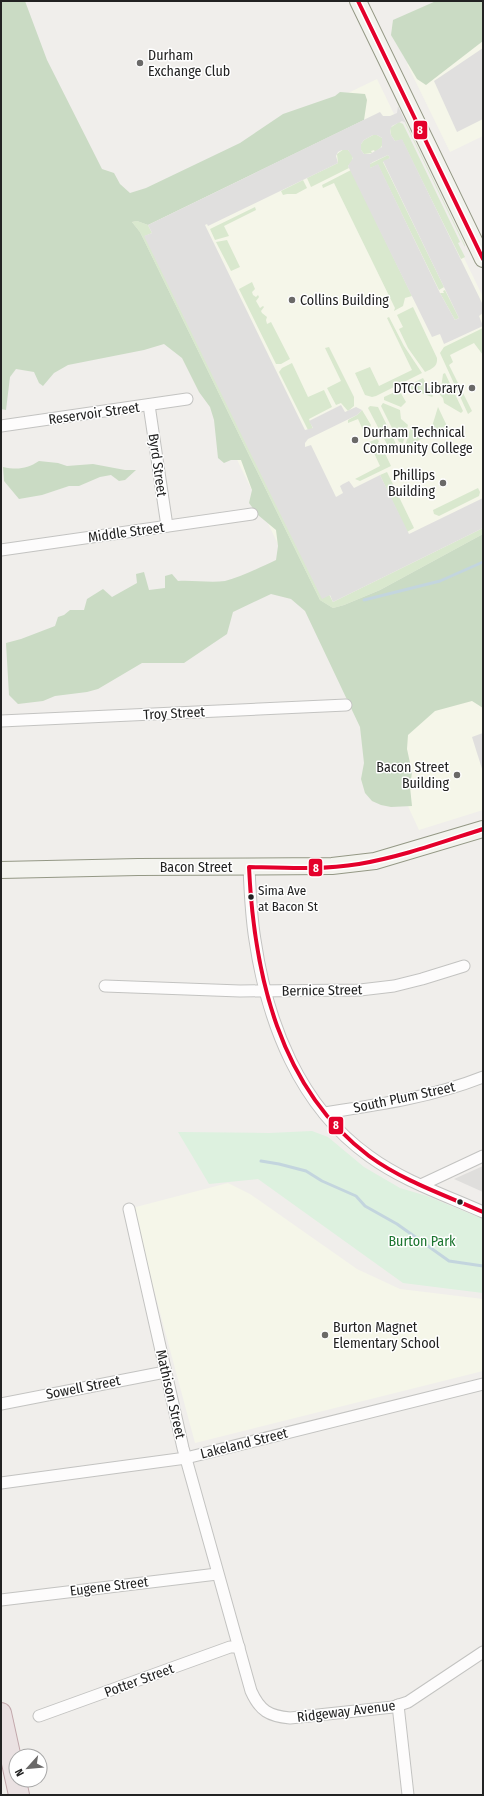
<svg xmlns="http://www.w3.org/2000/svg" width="484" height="1796" font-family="'Fira Sans Condensed',sans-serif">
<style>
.residential{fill:#dfdedc}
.education{fill:#f5f6e9}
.grass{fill:#d9e8ce}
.forest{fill:#cadbc4}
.park{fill:#ddf1df}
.parking{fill:#e0dfde;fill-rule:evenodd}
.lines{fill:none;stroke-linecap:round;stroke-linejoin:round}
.stream{stroke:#c3d5de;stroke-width:3}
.street-casing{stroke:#c3c3c1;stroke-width:13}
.secondary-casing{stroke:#949885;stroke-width:18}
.highway-casing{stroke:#c1a6aa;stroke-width:22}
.street{stroke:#fdfcfc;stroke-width:11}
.secondary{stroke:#f3f3ee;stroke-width:16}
.highway{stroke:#eae1e2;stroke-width:20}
.bus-1-casing{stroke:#fff;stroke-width:7}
.bus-1{stroke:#e4002b;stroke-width:4}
.poi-dot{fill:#6a6968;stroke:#fff;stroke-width:1.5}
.bus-dot{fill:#222;stroke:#fff;stroke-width:1.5}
.labels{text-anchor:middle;stroke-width:3;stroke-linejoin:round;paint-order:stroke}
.bus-label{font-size:13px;fill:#222;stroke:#fff;text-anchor:start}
.poi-label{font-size:14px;fill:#222;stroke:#fff;text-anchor:start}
.street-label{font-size:14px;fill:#222;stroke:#fff}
.park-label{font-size:14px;fill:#1b752f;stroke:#fff}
.line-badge{stroke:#fff;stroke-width:1.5}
.badge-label{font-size:11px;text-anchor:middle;font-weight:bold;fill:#fff}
</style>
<rect width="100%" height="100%" fill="#f0eeeb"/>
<polygon class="residential" points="483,1166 483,1192 454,1179"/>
<g class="education">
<polygon points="483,27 483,136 450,152 407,64"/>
<polygon points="377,79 483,297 483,810 419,830 395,778 392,779 114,206"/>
<polygon points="228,1183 250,1194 357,1269 400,1289 483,1299 483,1371 195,1443 132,1208"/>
</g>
<g class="grass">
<polygon points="405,121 465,245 465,247 405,123"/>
<polygon points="399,122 403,124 460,242 458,243 465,257 461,259 402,140 395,141 391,135 390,128"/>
<path d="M373 135H377L382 138C384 146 381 148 375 152L374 150 371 151 372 153 364 154 361 150V144L364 140Z"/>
<polygon points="344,149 348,150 353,156 352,161 348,166 349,168 311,187 307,178 338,163 337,154"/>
<polygon points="388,155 390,158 383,162 444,287 439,290 378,165 370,168 370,164"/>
<polygon points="351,170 412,296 405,298 403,306 394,311 395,308 334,183 323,188 322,185"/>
<polygon points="303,180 307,188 296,194 287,194 283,195 281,191"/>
<polygon points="255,207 256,210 224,226 229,236 215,240 210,229"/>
<polygon points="137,221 148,225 152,233 145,236 333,602 483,528 483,534 380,590 344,605 333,608 320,600 140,232 132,222"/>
<polygon points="227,240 240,267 231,271 216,242"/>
<polygon points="252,282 255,289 252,292 253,295 256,297 258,295 259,297 256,301 260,308 263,306 264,307 261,311 262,313 267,317 266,320 267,324 271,322 290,359 281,364 276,364 239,289"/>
<polygon points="445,290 459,318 455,320 440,293 444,293 443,291"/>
<path d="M413 307 437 358C438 366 432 369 425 372L408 348 399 329 403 327 397 315Z"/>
<polygon points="389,317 404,346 422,373 376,396 372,397 365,395 355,373 370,367 379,386 412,370 387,318"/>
<polygon points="483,328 483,355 474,343 450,355 453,362 449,365 472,411 468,414 440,353 444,347"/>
<polygon points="329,347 354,397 354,406 348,411 341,403 336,405 327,388 341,381 325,348"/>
<polygon points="292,363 308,397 324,390 332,407 309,419 313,429 308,430 279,372 282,368"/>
<polygon points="445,373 463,411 461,413 444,403 443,398 440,395 443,374"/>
<polygon points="423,378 433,396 432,397 408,388 407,386"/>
<polygon points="399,390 406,402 401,407 384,400 384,397"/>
<polygon points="383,403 400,410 401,419 408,425 403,443 399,442 381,406"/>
<polygon points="370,406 378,407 396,444 392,454 368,408"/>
<polygon points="438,407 447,426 430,434 430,433"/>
<polygon points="362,410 371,425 366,437 358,419 348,423 348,420 357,415"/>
<polygon points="411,426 418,426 423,438 408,446 406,443"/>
<polygon points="377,439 379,441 378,443 380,443 391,466 360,481 355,479 380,466 369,442"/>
<polygon points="387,472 414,528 407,532 380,475"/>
<polygon points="478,488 480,492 479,496 439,516 434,514 433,510"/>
</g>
<g class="forest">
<path d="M1 1H25L47 60 102 169 114 173 120 184 130 193 146 188 240 143 283 114 335 96 340 92 365 94 367 100 364 120 148 225 137 221 132 222 140 232 320 600 333 608 344 605 380 590 483 534V708L472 701 435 711 408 735 407 749 412 772 410 787 412 806 391 807 381 805 372 801 365 793 361 779 364 763 360 727 305 611 291 599 271 594 233 612 227 634 184 663H142L98 689 87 692 55 696 43 701 18 704 9 695 6 643 21 639 55 626 58 617 64 615 70 610H84L87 599 103 589 112 597 137 583 136 574 144 572 149 590 165 588V576L172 574 178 581C193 580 210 583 225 581 241 577 261 567 276 560L278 546 276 530 258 515 249 503 252 490 241 460H231L224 463 218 458 214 420 210 407 199 392 182 358 164 344 144 350 68 365 54 373 43 386 39 383 34 372 16 369 10 377 6 410 1 409Z"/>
<polygon points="436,1 483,1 483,41 426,85 417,79 391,35 393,20"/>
<path d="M39 461 58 463 67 466 93 464 125 470H136L125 480 119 481 111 475 100 477 79 486H69L42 495 19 499 4 481 3 467C17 470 27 469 39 461Z"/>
</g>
<polygon class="park" points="312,1131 328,1137 364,1167 400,1188 427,1196 483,1219 483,1293 403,1283 258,1179 209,1184 178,1132 269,1133"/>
<g class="parking">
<polygon points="483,48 483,119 457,132 434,81"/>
<path d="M398 106 406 123 402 121 392 126 390 130 391 135 395 141 402 139 483 305V313L479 316 483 326 444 344 440 334 432 337 348 166 353 158 348 150H342L338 152 336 156 338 163 208 226 207 224 205 225 305 430 313 428 309 421 341 405 345 412 356 407 362 410 357 415 308 439 305 443V447L311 445 336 497 343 493 340 486 343 484 349 481 354 488 380 475 409 534 483 498V528L333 602 330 595 322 599 144 236 152 233 148 225 380 112 383 116H390L397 113ZM373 135H377L382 138V147L370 154H364L361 150V144L364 140ZM388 155 390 158 383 161 458 316 459 318 455 320 440 293 378 164 370 168V164L373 162Z"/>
<polygon points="483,733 483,772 472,737"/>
</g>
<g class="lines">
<g class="stream">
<polyline points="364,600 440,581 483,562"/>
<polyline points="261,1161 279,1164 306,1171 322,1181 356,1196 365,1206 397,1224 449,1261 483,1266"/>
</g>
<defs>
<g id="street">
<polyline points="149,405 167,526"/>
<polyline points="1,426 187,399"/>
<polyline points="1,550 252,514"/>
<polyline points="1,721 346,705"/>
<path d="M249 867C250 891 251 916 255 940 267 1022 299 1106 369 1156 403 1181 445 1195 483 1212"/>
<polyline points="105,986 240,991 360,990 394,986 422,979 464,966"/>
<path d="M324 1113C377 1105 433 1097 483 1077"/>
<polyline points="421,1185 483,1156"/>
<path d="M129 1209 183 1448 251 1691C260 1711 269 1716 290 1718L393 1707 408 1702 483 1652"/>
<polyline points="1,1404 165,1372"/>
<polyline points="1,1483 186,1458 483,1384"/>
<polyline points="1,1600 217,1574"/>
<polyline points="398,1705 408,1795"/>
<polyline points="39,1716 230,1647 239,1647"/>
</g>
<g id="secondary">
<polyline points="358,1 483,259"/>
<polyline points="1,870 138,867 332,866 375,861 483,829"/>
</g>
<polyline id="highway" points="1,1713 19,1795"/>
</defs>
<use href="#street" class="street-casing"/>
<use href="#secondary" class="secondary-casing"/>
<use href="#highway" class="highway-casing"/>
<use href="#street" class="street"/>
<use href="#secondary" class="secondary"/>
<use href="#highway" class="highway"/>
<defs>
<g id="bus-1">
<polyline points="358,1 483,259"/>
<path d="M483 829C442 842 401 857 359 864 323 870 286 868 249 867 254 974 279 1088 369 1156 403 1181 445 1195 483 1212"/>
</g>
</defs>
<use href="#bus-1" class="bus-1-casing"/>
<use href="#bus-1" class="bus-1"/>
</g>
<g class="poi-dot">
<circle cx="140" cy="63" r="4"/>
<circle cx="292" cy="300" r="4"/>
<circle cx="472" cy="388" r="4"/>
<circle cx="355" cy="440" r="4"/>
<circle cx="443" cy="483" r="4"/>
<circle cx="457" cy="775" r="4"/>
<circle cx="325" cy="1335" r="4"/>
</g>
<g class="bus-dot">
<circle cx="251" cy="897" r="3.5"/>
<circle cx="460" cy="1202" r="3.5"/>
</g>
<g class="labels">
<g class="bus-label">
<text x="258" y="895">Sima Ave<tspan x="258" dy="16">at Bacon St</tspan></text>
</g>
<g class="poi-label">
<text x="148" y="60">Durham<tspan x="148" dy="16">Exchange Club</tspan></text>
<text x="300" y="305">Collins Building</text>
<text x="464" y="393" text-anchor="end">DTCC Library</text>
<text x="363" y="437">Durham Technical<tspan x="363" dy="16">Community College</tspan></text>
<text x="435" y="480" text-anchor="end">Phillips<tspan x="435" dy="16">Building</tspan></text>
<text x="449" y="772" text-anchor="end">Bacon Street<tspan x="449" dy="16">Building</tspan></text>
<text x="333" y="1332">Burton Magnet<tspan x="333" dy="16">Elementary School</tspan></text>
</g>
<g class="street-label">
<text transform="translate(94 413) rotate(-8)" y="5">Reservoir Street</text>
<text transform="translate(158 465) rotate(82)" y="5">Byrd Street</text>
<text transform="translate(126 532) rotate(-8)" y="5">Middle Street</text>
<text transform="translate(174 713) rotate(-3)" y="5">Troy Street</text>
<text x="196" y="872">Bacon Street</text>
<text transform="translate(322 990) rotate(-1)" y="5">Bernice Street</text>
<text transform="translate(404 1097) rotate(-12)" y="5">South Plum Street</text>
<text transform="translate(83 1387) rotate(-11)" y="5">Sowell Street</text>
<text transform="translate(171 1394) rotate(77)" y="5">Mathison Street</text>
<text transform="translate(244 1443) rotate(-14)" y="5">Lakeland Street</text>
<text transform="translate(109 1586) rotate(-7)" y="5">Eugene Street</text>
<text transform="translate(139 1680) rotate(-20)" y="5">Potter Street</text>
<text transform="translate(346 1711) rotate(-7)" y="5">Ridgeway Avenue</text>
</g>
<g class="park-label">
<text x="422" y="1246">Burton Park</text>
</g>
</g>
<g class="line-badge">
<rect x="413" y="120" width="15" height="20" rx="4" fill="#e4002b"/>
<rect x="308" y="858" width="15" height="19" rx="4" fill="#e4002b"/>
<rect x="328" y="1116" width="16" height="19" rx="4" fill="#e4002b"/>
</g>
<g class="badge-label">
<text x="420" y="134">8</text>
<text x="316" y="872">8</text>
<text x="336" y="1129">8</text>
</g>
<rect width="484" height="1796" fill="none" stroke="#222222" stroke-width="4"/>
<g transform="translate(28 1768) rotate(243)"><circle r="19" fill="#ffffff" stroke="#a7a7a7"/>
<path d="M0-3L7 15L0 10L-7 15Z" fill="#6a6968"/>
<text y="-6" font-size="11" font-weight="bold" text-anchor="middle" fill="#222222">N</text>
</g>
</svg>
